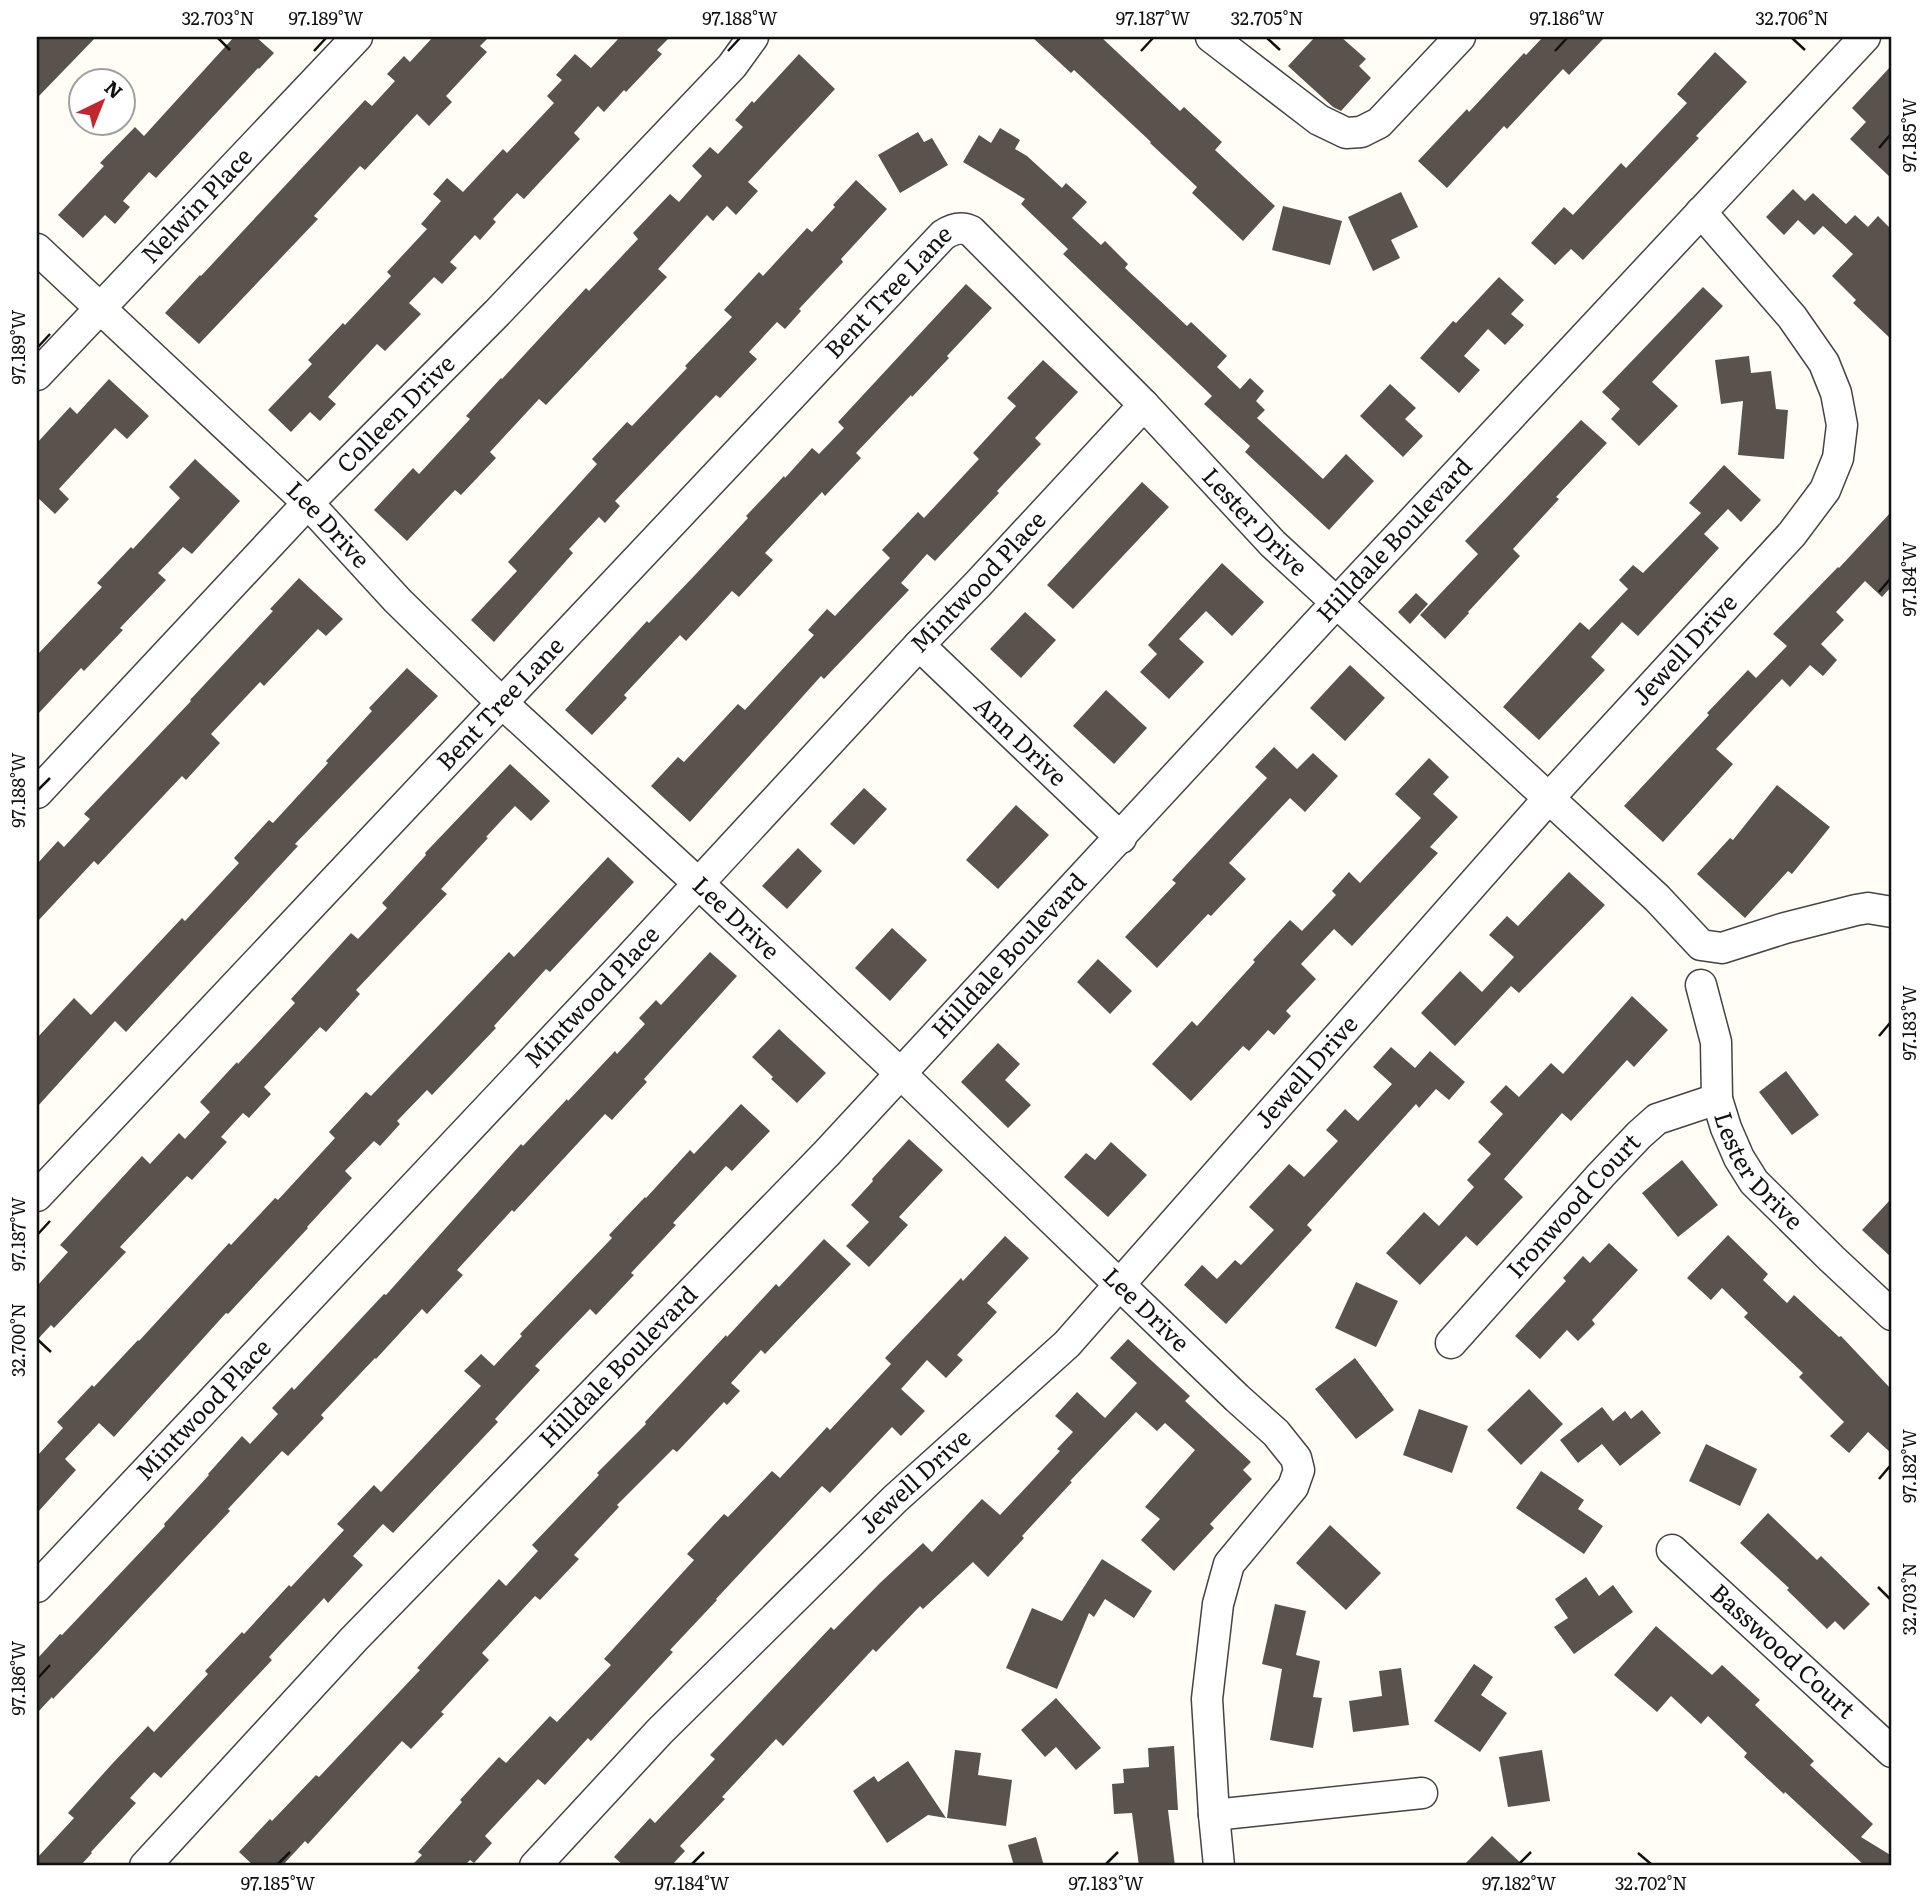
<svg xmlns="http://www.w3.org/2000/svg" width="1929" height="1903" font-family="Literata,serif">
<style>
.building{fill:#5a524d}
.lines{fill:none;stroke-linecap:round;stroke-linejoin:round}
.minor-casing{stroke:#444;stroke-width:33}
.minor{stroke:#fff;stroke-width:30}
.ticks{fill:none;stroke:#111;stroke-width:2.5}
.labels{text-anchor:middle;stroke-width:7;stroke-linejoin:round;paint-order:stroke}
.street-label{font-size:24px;fill:#111;stroke:#fff}
.neatline{fill:none;stroke:#111;stroke-width:2.5}
.ticks-label{font-size:18px;text-anchor:middle;fill:#111}
</style>
<rect width="100%" height="100%" fill="#fffdf5"/>
<g class="building">
<polygon points="37,37 96,37 37,98"/>
<polygon points="234,37 256,37 274,53 259,69 258,68 156,178 149,172 123,201 130,207 115,224 105,215 83,238 58,215 104,166 100,163 135,127 144,136"/>
<polygon points="433,37 489,37 480,46 487,52 446,96 452,102 429,126 417,114 365,170 360,166 314,216 318,219 199,344 165,313 200,275 201,276 365,100 372,106 395,81 387,74 404,56 410,62"/>
<polygon points="620,37 670,37 657,50 662,54 626,92 624,90 604,112 598,106 574,133 580,139 524,199 517,193 493,219 496,222 480,240 475,235 450,262 457,268 442,284 434,277 409,303 421,314 385,351 377,344 328,397 336,404 320,421 310,412 291,432 268,410 312,364 308,360 343,323 345,325 391,276 387,272 427,229 421,224 441,201 433,194 447,178 463,192 503,149 507,153 554,103 547,96 562,80 556,75 575,54 591,68"/>
<polygon points="1032,37 1101,37 1180,111 1184,107 1222,142 1215,150 1275,206 1243,241 1192,193 1197,187 1150,143 1151,142 1074,70 1071,73"/>
<polygon points="1315,37 1341,37 1366,59 1359,66 1371,78 1341,111 1333,107 1288,66"/>
<polygon points="1543,37 1605,37 1569,75 1563,69 1507,129 1504,126 1447,188 1418,161 1467,109 1469,112 1524,53 1526,55"/>
<polygon points="1715,52 1747,82 1696,136 1699,138 1583,260 1571,249 1555,265 1531,243 1564,207 1573,215 1621,163 1626,168 1687,103 1677,94"/>
<polygon points="799,54 835,89 748,182 758,191 736,215 727,206 713,221 707,215 658,269 667,277 546,405 539,399 490,452 496,458 461,495 455,490 407,541 374,510 413,468 419,474 470,419 466,416 501,378 502,379 586,288 589,291 638,239 633,233 670,194 679,202 702,176 692,166 710,147 718,154 743,127 735,120 752,101 754,103"/>
<polygon points="1892,65 1892,179 1850,139 1866,122 1852,108"/>
<polygon points="1000,128 1020,140 1015,149 1027,156 1062,188 1066,183 1087,202 1072,218 1101,245 1105,241 1128,264 1125,268 1187,326 1191,322 1227,356 1217,367 1240,389 1250,378 1264,391 1256,401 1265,410 1257,418 1323,479 1346,454 1374,481 1329,530 1245,452 1250,446 1204,404 1212,396 1063,254 1068,249 1021,204 1025,199 963,162 979,135 991,143"/>
<polygon points="918,132 924,142 932,138 948,165 900,193 878,155"/>
<polygon points="856,180 887,209 841,259 843,262 799,309 801,311 785,329 777,322 749,352 757,359 720,398 716,395 615,501 620,506 605,523 599,517 569,549 573,553 494,642 471,620 517,571 508,562 597,464 592,459 627,422 632,426 687,368 685,366 732,317 724,310 759,272 763,276 807,228 812,232 835,207 833,205"/>
<polygon points="1793,189 1805,201 1813,193 1846,224 1855,215 1868,227 1878,216 1892,230 1892,340 1853,303 1856,300 1832,276 1853,254 1823,226 1814,235 1798,220 1784,235 1766,217"/>
<polygon points="1401,192 1418,227 1391,240 1400,258 1373,271 1348,217"/>
<polygon points="1283,206 1342,221 1330,265 1272,250"/>
<polygon points="1499,277 1524,300 1511,314 1524,325 1505,345 1488,329 1464,356 1480,370 1459,393 1420,358 1453,321 1456,323"/>
<polygon points="966,284 992,308 947,356 949,358 912,397 911,395 856,453 861,458 825,496 822,492 765,553 773,560 739,597 732,591 686,641 680,635 624,695 627,698 592,735 565,710 647,621 649,623 695,575 748,518 746,516 784,476 785,478 812,448 819,454 844,428 838,422"/>
<polygon points="1703,287 1723,306 1652,382 1678,406 1639,446 1611,419 1620,409 1602,392"/>
<polygon points="1749,356 1751,373 1771,371 1776,409 1788,410 1784,459 1738,455 1743,401 1721,404 1715,360"/>
<polygon points="1043,360 1078,392 1035,438 1041,444 997,491 999,493 935,561 927,554 901,583 909,590 824,679 821,676 690,822 651,786 678,757 684,762 738,704 745,710 814,635 808,630 827,609 835,616 890,558 882,550 918,512 924,518 979,459 973,453 1016,406 1007,398"/>
<polygon points="109,379 149,416 127,439 115,428 59,489 69,499 55,514 37,497 37,443 70,407 77,414"/>
<polygon points="1390,384 1416,408 1405,419 1423,436 1403,457 1360,416"/>
<polygon points="1581,420 1607,443 1556,497 1559,499 1513,549 1520,556 1468,612 1469,613 1445,639 1420,615 1478,554 1465,541"/>
<polygon points="195,459 240,501 192,554 183,547 158,573 166,580 120,628 123,630 84,671 81,668 37,715 37,655 102,587 97,583 131,547 133,549 180,498 169,487"/>
<polygon points="1724,465 1761,500 1741,522 1728,509 1704,534 1719,548 1638,636 1622,622 1591,657 1605,670 1539,740 1503,707 1580,622 1589,630 1628,589 1619,580 1633,565 1643,573 1701,513 1689,503"/>
<polygon points="1142,482 1169,507 1073,609 1047,585"/>
<polygon points="1892,511 1892,586 1882,597 1865,581 1836,612 1844,620 1821,644 1837,660 1823,676 1810,665 1790,687 1782,679 1716,749 1733,764 1663,842 1624,806 1709,715 1707,713 1748,670 1756,678 1787,646 1773,634 1838,567 1839,568"/>
<polygon points="1222,563 1264,602 1232,636 1206,611 1179,639 1204,662 1169,699 1140,672 1157,654 1148,645"/>
<polygon points="299,578 343,619 326,636 318,629 264,686 260,682 211,734 220,743 186,780 182,776 98,865 94,861 37,922 37,864 58,841 64,847 90,819 84,814 191,701 190,700 273,611 270,609"/>
<polygon points="1416,593 1428,604 1410,624 1398,612"/>
<polygon points="1025,612 1056,640 1021,678 990,649"/>
<polygon points="1350,665 1385,698 1345,741 1310,708"/>
<polygon points="407,668 438,696 295,844 298,846 126,1032 115,1021 37,1107 37,1038 74,998 91,1015 182,918 185,921 239,863 234,858 269,820 273,823 328,763 326,761 372,711 369,708"/>
<polygon points="1106,690 1147,728 1114,764 1073,726"/>
<polygon points="1274,747 1297,769 1313,753 1338,776 1305,812 1290,798 1229,863 1246,879 1211,916 1208,914 1157,968 1125,937 1176,883 1172,880 1267,778 1255,767"/>
<polygon points="1429,758 1449,777 1433,794 1458,817 1430,847 1438,853 1352,946 1334,929 1301,964 1316,979 1286,1011 1291,1016 1274,1035 1268,1030 1249,1051 1243,1046 1191,1101 1152,1064 1192,1021 1197,1026 1255,962 1253,960 1290,920 1302,931 1336,895 1332,891 1349,872 1360,883 1421,818 1395,794"/>
<polygon points="510,764 550,801 531,821 515,806 486,837 488,838 441,889 447,894 356,990 360,994 326,1032 320,1027 264,1087 271,1094 249,1118 243,1113 221,1137 227,1142 192,1180 187,1176 120,1247 126,1252 54,1328 51,1325 37,1340 37,1286 68,1252 60,1245 142,1156 150,1164 179,1133 185,1139 210,1112 200,1102 237,1062 238,1064 295,1003 291,999 351,933 358,939 387,908 382,903 426,855 425,853"/>
<polygon points="1777,785 1830,827 1792,874 1788,871 1745,918 1697,874 1730,838 1733,840"/>
<polygon points="864,788 887,809 854,845 830,824"/>
<polygon points="1016,805 1049,835 998,889 966,860"/>
<polygon points="798,848 822,871 787,909 762,886"/>
<polygon points="608,857 634,882 550,972 546,969 494,1026 496,1028 432,1095 427,1090 397,1121 400,1124 380,1146 374,1141 345,1171 352,1178 307,1227 308,1228 228,1314 226,1313 114,1437 99,1423 65,1459 76,1470 37,1513 37,1456 63,1428 57,1422 92,1385 94,1387 138,1340 139,1341 229,1243 231,1245 275,1198 278,1200 335,1138 329,1132 366,1092 371,1096 509,952 514,957"/>
<polygon points="1569,872 1605,905 1519,993 1511,986 1455,1046 1421,1013 1460,971 1482,992 1514,957 1489,935 1507,916 1518,926"/>
<polygon points="892,928 927,960 890,1001 855,968"/>
<polygon points="710,952 737,976 644,1079 647,1082 612,1120 605,1114 514,1212 512,1210 457,1270 463,1275 427,1314 422,1309 376,1359 375,1358 321,1415 324,1418 288,1456 282,1451 228,1509 230,1511 98,1652 53,1699 52,1697 37,1713 37,1659 60,1634 62,1635 165,1526 164,1524 209,1475 208,1474 242,1436 250,1444 278,1414 272,1408 292,1387 294,1390 384,1294 386,1295 521,1144 523,1146 567,1099 568,1101 615,1051 617,1054 645,1024 639,1018 656,1000 661,1005"/>
<polygon points="1098,959 1132,991 1110,1014 1077,982"/>
<polygon points="1632,996 1668,1030 1634,1067 1627,1060 1571,1121 1562,1113 1504,1179 1523,1197 1477,1246 1466,1236 1420,1285 1386,1253 1424,1212 1439,1226 1474,1187 1467,1180 1491,1154 1478,1142 1503,1114 1490,1102 1506,1085 1519,1097 1551,1063 1563,1074"/>
<polygon points="779,1029 826,1073 797,1103 771,1079 773,1077 752,1057"/>
<polygon points="998,1043 1020,1064 1005,1080 1031,1105 1008,1128 961,1082"/>
<polygon points="1391,1047 1415,1068 1430,1051 1465,1082 1449,1100 1436,1089 1419,1108 1416,1104 1307,1225 1312,1230 1226,1324 1184,1285 1202,1265 1217,1279 1235,1260 1241,1265 1274,1230 1249,1207 1289,1164 1304,1177 1338,1141 1326,1130 1345,1109 1358,1121 1392,1084 1373,1067"/>
<polygon points="1786,1071 1819,1115 1792,1135 1759,1092"/>
<polygon points="741,1104 770,1131 732,1171 726,1166 673,1223 676,1225 631,1273 634,1275 596,1315 590,1309 535,1366 540,1370 495,1419 498,1422 393,1533 383,1524 353,1556 363,1565 328,1603 324,1598 269,1657 272,1660 161,1778 154,1772 130,1798 136,1803 91,1852 92,1853 80,1866 37,1866 37,1858 74,1818 68,1813 112,1764 148,1726 154,1732 208,1674 205,1671 242,1632 244,1634 289,1585 291,1587 344,1530 337,1524 374,1485 381,1492 481,1386 464,1371 481,1354 494,1366 522,1336 520,1334 612,1238 609,1235 645,1197 646,1198 690,1150 694,1154"/>
<polygon points="909,1139 943,1170 899,1217 908,1225 869,1267 846,1246 869,1222 851,1205 873,1181 872,1179"/>
<polygon points="1111,1142 1147,1175 1108,1217 1064,1177 1086,1153 1095,1160"/>
<polygon points="1682,1160 1718,1205 1678,1237 1642,1193"/>
<polygon points="1892,1198 1892,1258 1862,1230"/>
<polygon points="1728,1235 1768,1274 1763,1280 1787,1303 1794,1295 1839,1337 1841,1336 1892,1390 1892,1454 1868,1432 1849,1453 1830,1436 1844,1422 1799,1377 1803,1373 1744,1317 1748,1313 1722,1288 1711,1300 1687,1278"/>
<polygon points="1005,1236 1029,1258 987,1303 997,1312 957,1355 963,1360 946,1378 927,1360 901,1389 925,1411 901,1436 892,1427 830,1493 822,1486 716,1599 717,1600 670,1650 673,1652 591,1741 588,1738 545,1785 538,1779 485,1836 492,1843 474,1863 470,1860 464,1866 411,1866 422,1855 418,1852 462,1802 460,1800 499,1757 506,1763 550,1716 557,1722 611,1665 604,1659 694,1560 687,1554 724,1514 728,1517 772,1471 780,1478 827,1427 830,1430 891,1364 885,1358 961,1278 963,1281"/>
<polygon points="824,1239 851,1264 765,1354 761,1350 731,1383 740,1391 727,1405 724,1402 677,1452 673,1449 617,1505 619,1507 574,1555 579,1559 540,1600 535,1596 482,1653 489,1660 441,1712 444,1714 411,1749 402,1741 308,1844 305,1841 282,1866 254,1866 239,1852 270,1819 272,1821 316,1775 319,1777 420,1670 417,1668 499,1579 506,1586 538,1551 532,1545 599,1475 597,1473 646,1424 645,1422 726,1335 727,1337 776,1284 779,1287"/>
<polygon points="1609,1243 1638,1270 1592,1320 1595,1324 1578,1341 1567,1330 1540,1359 1515,1336 1566,1281 1563,1278 1583,1256 1590,1263"/>
<polygon points="1356,1282 1398,1301 1376,1347 1335,1328"/>
<polygon points="1128,1339 1190,1396 1185,1401 1251,1462 1243,1470 1252,1479 1210,1524 1214,1528 1174,1571 1141,1540 1160,1519 1145,1507 1195,1450 1165,1423 1157,1431 1136,1412 1070,1481 1072,1482 1022,1536 1024,1538 988,1577 973,1562 923,1609 920,1606 876,1652 873,1649 783,1746 776,1739 722,1797 725,1799 680,1846 685,1851 671,1866 624,1866 614,1857 650,1818 655,1823 715,1759 710,1755 831,1627 834,1630 880,1583 923,1543 932,1552 982,1499 1000,1515 1060,1451 1057,1449 1073,1432 1055,1416 1077,1392 1105,1418 1137,1383 1110,1358"/>
<polygon points="1355,1358 1394,1410 1356,1439 1315,1389"/>
<polygon points="1529,1389 1563,1424 1521,1465 1487,1430"/>
<polygon points="1602,1407 1613,1421 1625,1411 1631,1419 1642,1410 1661,1433 1620,1466 1602,1444 1578,1463 1560,1440"/>
<polygon points="1419,1409 1468,1426 1452,1473 1403,1455"/>
<polygon points="1706,1444 1757,1469 1740,1506 1689,1481"/>
<polygon points="1541,1471 1584,1500 1578,1509 1603,1526 1584,1554 1516,1508"/>
<polygon points="1768,1513 1817,1560 1821,1556 1870,1604 1844,1630 1835,1621 1827,1629 1787,1590 1789,1588 1740,1543"/>
<polygon points="1330,1525 1381,1573 1346,1610 1296,1563"/>
<polygon points="1102,1559 1152,1591 1134,1618 1105,1599 1094,1617 1089,1613 1057,1689 1006,1668 1032,1608 1062,1621"/>
<polygon points="1586,1577 1599,1596 1613,1585 1633,1612 1574,1654 1554,1627 1568,1618 1555,1599"/>
<polygon points="1275,1604 1306,1611 1296,1655 1320,1661 1313,1697 1322,1698 1313,1748 1270,1740 1282,1669 1262,1664"/>
<polygon points="1656,1626 1712,1675 1722,1665 1760,1700 1755,1705 1814,1761 1810,1765 1873,1824 1861,1837 1892,1856 1892,1866 1865,1866 1785,1792 1784,1794 1744,1757 1747,1753 1708,1716 1701,1724 1671,1696 1657,1712 1614,1675"/>
<polygon points="1474,1664 1493,1677 1481,1695 1507,1713 1480,1752 1434,1721"/>
<polygon points="1401,1668 1409,1725 1353,1732 1349,1701 1382,1696 1379,1671"/>
<polygon points="1056,1698 1101,1748 1076,1770 1056,1747 1045,1757 1021,1730"/>
<polygon points="1174,1746 1178,1810 1168,1810 1175,1866 1139,1866 1132,1813 1114,1814 1112,1784 1124,1783 1123,1769 1149,1767 1148,1748"/>
<polygon points="955,1750 981,1753 978,1775 1012,1780 1006,1826 947,1818"/>
<polygon points="1542,1750 1550,1801 1508,1807 1499,1757"/>
<polygon points="908,1761 946,1818 928,1815 887,1843 853,1791 874,1776 878,1782"/>
<polygon points="1492,1836 1524,1866 1463,1866"/>
<polygon points="1036,1837 1044,1866 1014,1866 1008,1845"/>
</g>
<g class="lines">
<defs>
<g id="minor">
<polyline points="1211,37 1319,120 1346,133 1361,132 1379,123 1460,37"/>
<path id="s1" d="M37 249 308 503 397 600 501 702 698 883 901 1074 1237 1398 1276 1433 1296 1458 1299 1470 1293 1487 1229 1564 1218 1604 1207 1699 1214 1815 1219 1866"/>
<path id="s2" d="M37 375 357 37"/>
<path id="s3" d="M919 645 1121 838"/>
<path id="s4" d="M37 793 308 503 497 313 732 66 753 37"/>
<path id="s5" d="M1701 985 1716 1042 1717 1099 1726 1128 1739 1158 1754 1182 1832 1259 1892 1315"/>
<path id="s6" d="M37 1196 943 235C952 229 961 226 971 231L1144 405 1273 544 1657 898 1701 945 1722 948 1785 928 1856 910 1868 908 1892 912"/>
<path id="s7" d="M1451 1343 1601 1175 1639 1135 1657 1119 1717 1099"/>
<path id="s8" d="M1672 1550 1892 1752"/>
<path id="s9" d="M37 1587 623 965 919 645 978 584 1144 405"/>
<polyline points="1214,1815 1422,1793"/>
<path id="s10" d="M145 1866 354 1639 827 1153 1337 602 1865 37"/>
<path id="s11" d="M535 1866 660 1731 895 1499 1067 1344 1548 799 1792 534 1825 490 1838 458 1842 425 1836 393 1824 363 1792 317 1701 212"/>
</g>
</defs>
<use href="#minor" class="minor-casing"/>
<use href="#minor" class="minor"/>
</g>
<path class="ticks" d="M218 38 230 50M1267 38 1280 50M1792 38 1805 50M314 51 326 38M728 51 740 38M1141 51 1153 38M1555 51 1567 38M1879 148 1890 135M38 347 50 334M1879 592 1890 579M38 790 50 778M1879 1036 1890 1023M38 1234 50 1221M38 1340 51 1352M1879 1479 1890 1466M1878 1587 1890 1599M38 1678 50 1665M1638 1853 1651 1864M278 1864 290 1852M692 1864 704 1852M1106 1864 1118 1852M1519 1864 1531 1852"/>
<g class="labels">
<g class="street-label">
<text dy="8" stroke="none"><textPath href="#s2" startOffset="233">Nelwin Place</textPath></text>
<text dy="8" stroke="none"><textPath href="#s6" startOffset="1242">Bent Tree Lane</textPath></text>
<text dy="8" stroke="none"><textPath href="#s4" startOffset="522">Colleen Drive</textPath></text>
<text dy="8" stroke="none"><textPath href="#s6" startOffset="1757">Lester Drive</textPath></text>
<text dy="8" stroke="none"><textPath href="#s1" startOffset="401">Lee Drive</textPath></text>
<text dy="8" stroke="none"><textPath href="#s10" startOffset="1822">Hilldale Boulevard</textPath></text>
<text dy="8" stroke="none"><textPath href="#s9" startOffset="1377">Mintwood Place</textPath></text>
<text dy="8" stroke="none"><textPath href="#s11" startOffset="1675">Jewell Drive</textPath></text>
<text dy="8" stroke="none"><textPath href="#s6" startOffset="676">Bent Tree Lane</textPath></text>
<text dy="8" stroke="none"><textPath href="#s3" startOffset="140">Ann Drive</textPath></text>
<text dy="8" stroke="none"><textPath href="#s1" startOffset="968">Lee Drive</textPath></text>
<text dy="8" stroke="none"><textPath href="#s10" startOffset="1255">Hilldale Boulevard</textPath></text>
<text dy="8" stroke="none"><textPath href="#s9" startOffset="810">Mintwood Place</textPath></text>
<text dy="8" stroke="none"><textPath href="#s11" startOffset="1108">Jewell Drive</textPath></text>
<text dy="8" stroke="none"><textPath href="#s5" startOffset="200">Lester Drive</textPath></text>
<text dy="8" stroke="none"><textPath href="#s7" startOffset="184">Ironwood Court</textPath></text>
<text dy="8" stroke="none"><textPath href="#s1" startOffset="1535">Lee Drive</textPath></text>
<text dy="8" stroke="none"><textPath href="#s10" startOffset="688">Hilldale Boulevard</textPath></text>
<text dy="8" stroke="none"><textPath href="#s9" startOffset="243">Mintwood Place</textPath></text>
<text dy="8" stroke="none"><textPath href="#s11" startOffset="541">Jewell Drive</textPath></text>
<text dy="8" stroke="none"><textPath href="#s8" startOffset="150">Basswood Court</textPath></text>
</g>
</g>
<rect width="1929" height="1903" fill="none" stroke="#ffffff" stroke-width="77"/>
<g transform="translate(102 102) rotate(43)"><circle r="33" fill="#ffffff" stroke="#a0a0a0" stroke-width="2"/>
<path d="M0-5L12 26L0 18L-12 26Z" fill="#c4262e"/>
<text y="-10" font-size="19" font-weight="bold" text-anchor="middle" fill="#111111">N</text>
</g>
<rect x="38" y="38" width="1852" height="1826" class="neatline"/>
<g class="ticks-label">
<text x="218" y="25">32.703°N</text>
<text x="326" y="25">97.189°W</text>
<text x="740" y="25">97.188°W</text>
<text x="1153" y="25">97.187°W</text>
<text x="1267" y="25">32.705°N</text>
<text x="1567" y="25">97.186°W</text>
<text x="1792" y="25">32.706°N</text>
<text transform="translate(1910 135) rotate(-90)" y="6">97.185°W</text>
<text transform="translate(19 347) rotate(-90)" y="6">97.189°W</text>
<text transform="translate(1910 579) rotate(-90)" y="6">97.184°W</text>
<text transform="translate(19 790) rotate(-90)" y="6">97.188°W</text>
<text transform="translate(1910 1023) rotate(-90)" y="6">97.183°W</text>
<text transform="translate(19 1234) rotate(-90)" y="6">97.187°W</text>
<text transform="translate(19 1340) rotate(-90)" y="6">32.700°N</text>
<text transform="translate(1910 1466) rotate(-90)" y="6">97.182°W</text>
<text transform="translate(1910 1599) rotate(-90)" y="6">32.703°N</text>
<text transform="translate(19 1678) rotate(-90)" y="6">97.186°W</text>
<text x="278" y="1890">97.185°W</text>
<text x="692" y="1890">97.184°W</text>
<text x="1106" y="1890">97.183°W</text>
<text x="1519" y="1890">97.182°W</text>
<text x="1651" y="1890">32.702°N</text>
</g>
</svg>
